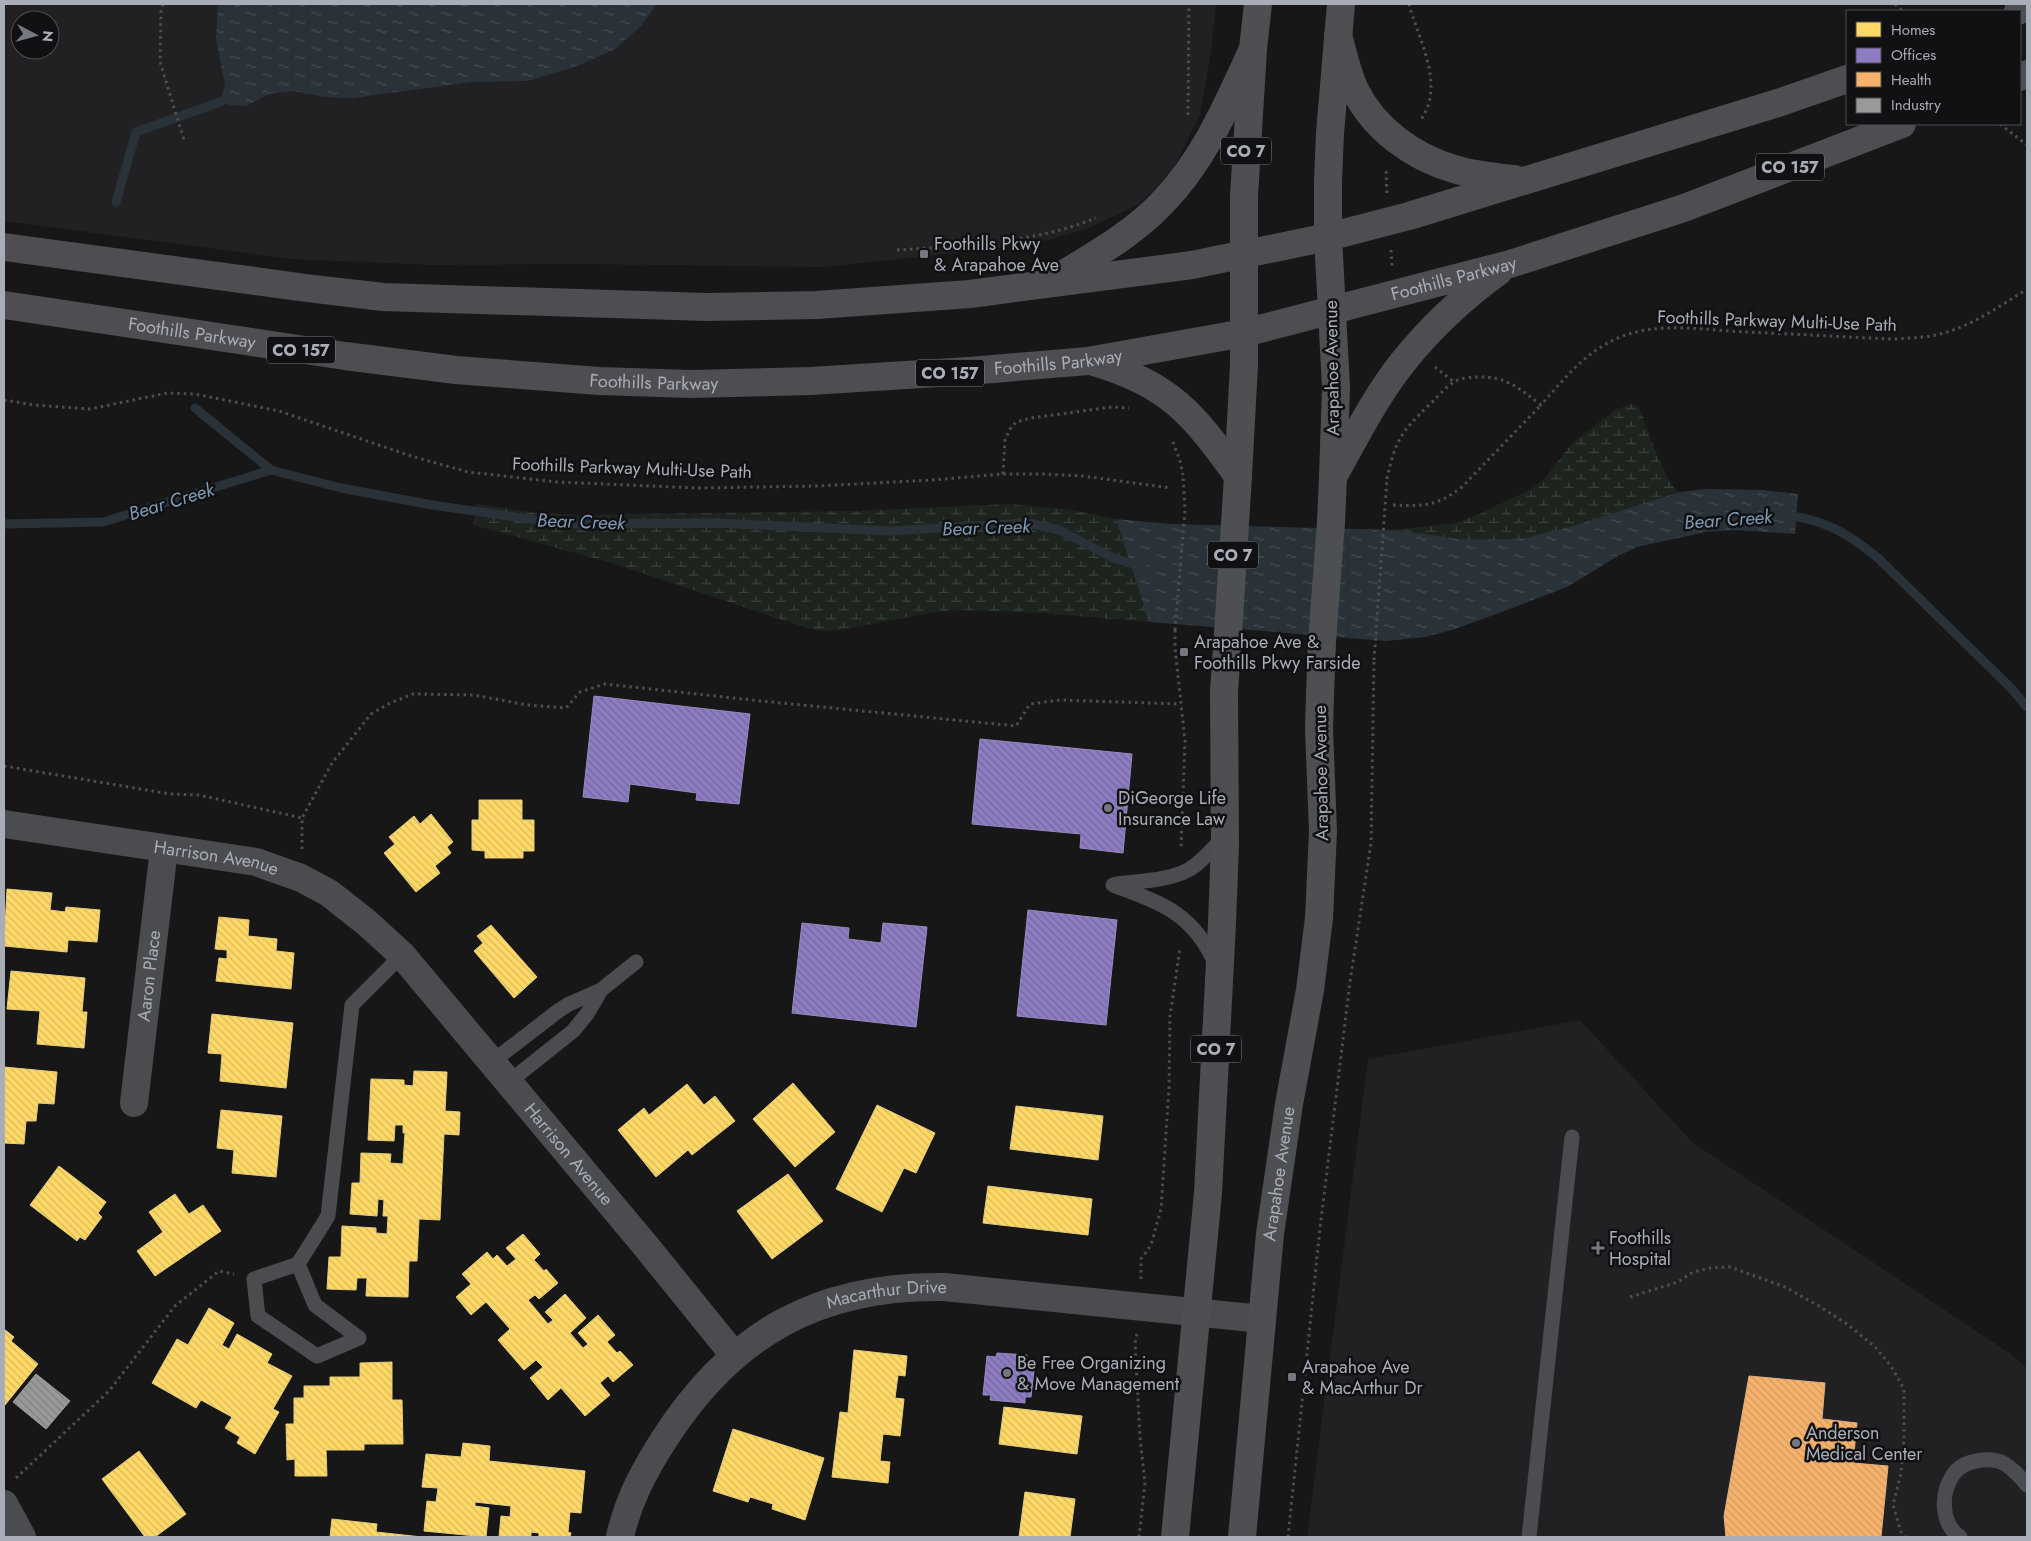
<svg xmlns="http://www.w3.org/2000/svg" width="2031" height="1541" font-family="Jost,sans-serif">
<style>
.built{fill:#212123;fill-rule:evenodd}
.wetland{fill:url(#wetland-marsh)}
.water{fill:url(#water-ripples)}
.homes{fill:url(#homes-back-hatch);stroke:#e5cc7f}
.offices{fill:url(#offices-back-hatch);stroke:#968bc0}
.health{fill:url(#health-back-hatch);stroke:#dfb082}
.industry{fill:url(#industry-back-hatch);stroke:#9e9fa2}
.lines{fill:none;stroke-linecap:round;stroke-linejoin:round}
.stream{stroke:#2a3239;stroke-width:9}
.path{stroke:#4d4e52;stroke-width:3;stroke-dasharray:2.5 4;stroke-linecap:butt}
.service{stroke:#4b4c50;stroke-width:15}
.minor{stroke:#4b4c50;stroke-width:28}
.primary{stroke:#4d4f52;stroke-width:28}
.trunk{stroke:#4e4e52;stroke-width:28}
.path-bridge{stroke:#4d4e52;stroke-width:3;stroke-dasharray:2.5 4;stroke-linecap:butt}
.primary-bridge{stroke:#4d4f52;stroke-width:28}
.poi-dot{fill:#757880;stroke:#111113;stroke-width:2}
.labels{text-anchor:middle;stroke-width:5;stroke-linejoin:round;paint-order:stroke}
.shield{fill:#111113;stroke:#7b7e86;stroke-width:1}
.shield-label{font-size:16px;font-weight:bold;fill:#a8adb8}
.poi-label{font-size:18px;fill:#a8adb8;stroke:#111113;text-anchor:start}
.street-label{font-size:18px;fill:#a8adb8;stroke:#111113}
.water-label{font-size:19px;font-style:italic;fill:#7f9bb3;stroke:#111113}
</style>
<defs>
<pattern id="wetland-marsh" width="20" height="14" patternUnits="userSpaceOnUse" patternTransform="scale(1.25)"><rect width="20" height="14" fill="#1d241e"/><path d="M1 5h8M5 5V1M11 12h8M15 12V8" fill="none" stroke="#3b413d"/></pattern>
<pattern id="water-ripples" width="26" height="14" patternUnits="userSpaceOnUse" patternTransform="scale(1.25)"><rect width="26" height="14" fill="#2a3239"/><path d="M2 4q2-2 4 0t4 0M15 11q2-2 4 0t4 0" fill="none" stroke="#464d54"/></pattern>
<pattern id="homes-back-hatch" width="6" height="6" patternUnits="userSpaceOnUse" patternTransform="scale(1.25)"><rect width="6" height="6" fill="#ffd966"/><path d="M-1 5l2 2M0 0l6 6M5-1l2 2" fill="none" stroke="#d6b85d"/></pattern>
<pattern id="offices-back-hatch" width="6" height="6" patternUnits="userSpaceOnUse" patternTransform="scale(1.25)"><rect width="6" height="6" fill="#8e7cc3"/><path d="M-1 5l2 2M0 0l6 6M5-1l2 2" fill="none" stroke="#726699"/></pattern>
<pattern id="health-back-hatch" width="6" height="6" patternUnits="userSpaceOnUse" patternTransform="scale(1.25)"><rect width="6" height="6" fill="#f6b26b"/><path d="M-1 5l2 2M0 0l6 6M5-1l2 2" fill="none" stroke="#cf9961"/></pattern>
<pattern id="industry-back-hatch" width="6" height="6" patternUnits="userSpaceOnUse" patternTransform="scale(1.25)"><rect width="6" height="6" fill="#999"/><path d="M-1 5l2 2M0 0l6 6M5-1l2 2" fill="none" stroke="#7f8080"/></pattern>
</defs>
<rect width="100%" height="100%" fill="#171717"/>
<g class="built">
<path d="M4 4H1216L1211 53 1200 114 1173 170 1139 204 1087 229 1030 245 824 267 575 264 432 265 292 259 4 221ZM20 20H50V50H20Z"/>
<polygon points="1580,1020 1692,1142 2011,1354 2027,1368 2027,1537 1307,1537 1368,1059"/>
</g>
<g class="wetland">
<path d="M1631 404 1636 405 1640 409C1651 438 1659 468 1678 493 1655 502 1632 508 1609 515 1571 527 1533 540 1493 540 1460 540 1427 535 1394 530L1456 523 1482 513 1533 488 1545 478 1572 443 1617 409Z"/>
<polygon points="476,504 537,513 575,515 855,511 1009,504 1072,510 1116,519 1149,622 1042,613 961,610 941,611 840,630 823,631 807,628 615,564 473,525"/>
</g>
<g class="water">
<polygon points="218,4 657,4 641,26 615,49 575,67 527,81 471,82 353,98 324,97 294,91 269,94 246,106 231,105 220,102 225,85 216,38"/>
<polygon points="1706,489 1762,490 1798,494 1795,534 1735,530 1706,532 1637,547 1618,556 1567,587 1499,613 1455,629 1425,637 1386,641 1149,622 1116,519 1170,524 1394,530 1459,539 1494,540 1524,538 1570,527 1680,492"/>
</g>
<g class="homes">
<polygon points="479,800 522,800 522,820 534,820 534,851 523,851 523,858 485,858 485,851 472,850 472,820 479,820"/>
<polygon points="431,814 453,842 447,847 451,853 435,866 440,873 416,892 384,853 395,844 389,837 414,816 420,824"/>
<polygon points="7,889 52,893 50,910 65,912 66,907 100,910 97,942 68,940 67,952 4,946"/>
<polygon points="219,917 249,920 248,936 277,939 276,951 294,953 291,989 216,981 219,958 227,959 227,950 215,949"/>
<polygon points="491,925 537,977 514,998 474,951 483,943 477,936"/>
<polygon points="11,971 85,978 82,1012 87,1012 84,1048 37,1044 40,1011 7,1009"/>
<polygon points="212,1014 293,1023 286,1088 220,1081 222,1054 208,1053"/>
<polygon points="4,1067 57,1072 54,1104 38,1103 36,1121 26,1121 24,1144 4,1143"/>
<polygon points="414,1071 447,1072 445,1111 460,1112 459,1135 444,1134 440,1220 419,1219 417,1261 409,1261 408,1297 366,1296 367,1278 357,1278 356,1290 327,1289 329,1257 341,1257 342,1226 376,1228 376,1233 387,1234 388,1216 383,1216 384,1200 378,1199 377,1216 350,1214 352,1183 360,1183 361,1153 391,1154 390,1163 403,1164 405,1133 403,1133 403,1125 395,1125 394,1141 368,1140 371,1079 404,1080 404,1085 413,1086"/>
<polygon points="793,1083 835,1132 795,1167 753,1119"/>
<polygon points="687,1084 704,1105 715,1096 735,1121 692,1155 688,1150 656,1177 618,1130 644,1108 649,1115"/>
<polygon points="877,1105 935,1133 916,1173 904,1168 882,1212 836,1189"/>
<polygon points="1016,1106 1103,1116 1098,1160 1010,1149"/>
<polygon points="221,1110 282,1116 276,1177 232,1173 234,1150 217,1148"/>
<polygon points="59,1166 106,1202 98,1213 102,1217 85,1240 80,1237 77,1241 30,1205"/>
<polygon points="788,1174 823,1221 772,1259 737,1211"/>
<polygon points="988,1186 1092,1199 1088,1235 983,1223"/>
<polygon points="175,1194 189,1214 203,1205 221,1231 155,1276 137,1251 163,1232 149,1212"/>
<polygon points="523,1234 540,1254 534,1260 544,1271 546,1269 558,1283 539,1299 535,1295 528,1300 548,1324 553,1320 545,1312 565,1294 586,1318 570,1333 583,1348 588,1344 578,1333 598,1315 615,1335 607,1342 617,1353 620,1351 633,1365 613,1382 608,1376 600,1383 610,1395 585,1416 561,1388 548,1400 530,1378 543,1367 536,1360 524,1370 498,1340 510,1329 486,1302 471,1315 456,1297 471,1284 462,1274 487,1252 493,1259 497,1255 507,1266 516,1259 506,1248"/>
<polygon points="209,1308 234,1323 222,1345 229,1349 237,1334 272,1354 267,1363 292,1376 273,1409 279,1412 255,1454 237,1443 240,1437 225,1428 232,1417 201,1400 196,1408 152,1383 177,1339 188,1345"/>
<polygon points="4,1329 14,1337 11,1341 38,1364 5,1405 4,1404"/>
<polygon points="854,1350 907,1356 905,1376 898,1375 895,1398 904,1399 900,1436 883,1434 880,1461 890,1462 888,1483 832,1477 840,1412 848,1413"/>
<polygon points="392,1362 392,1400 402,1400 403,1444 364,1444 364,1450 326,1450 327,1476 295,1476 295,1459 287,1460 286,1424 294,1424 294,1398 304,1398 304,1386 330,1386 330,1377 360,1377 360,1363"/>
<polygon points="1004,1407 1082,1416 1077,1454 999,1444"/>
<polygon points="733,1429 824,1458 805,1520 772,1509 773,1504 750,1497 748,1502 713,1491"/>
<polygon points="463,1443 490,1446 489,1461 585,1471 581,1513 570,1512 568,1532 571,1533 570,1537 539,1537 539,1533 531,1532 531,1537 499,1537 501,1516 510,1517 511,1506 475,1502 475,1506 489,1508 486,1537 424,1531 427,1501 436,1502 438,1488 422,1487 426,1454 461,1457"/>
<polygon points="139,1451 186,1514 155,1537 145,1537 102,1479"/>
<polygon points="1025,1492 1075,1499 1070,1537 1019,1537"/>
<polygon points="332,1519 377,1524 376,1532 422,1537 330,1537"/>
</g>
<g class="offices">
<polygon points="594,696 750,714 739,804 696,800 697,793 630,784 628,802 583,797"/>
<polygon points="980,739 1132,754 1123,853 1080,848 1081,834 972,824"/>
<polygon points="1028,910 1117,920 1106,1025 1017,1016"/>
<polygon points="802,923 849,928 848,939 881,943 883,923 927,927 916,1027 792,1013"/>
<polygon points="997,1353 1027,1355 1026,1362 1035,1363 1031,1397 1025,1397 1025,1403 990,1400 991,1395 983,1395 987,1356 996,1357"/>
</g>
<polygon class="health" points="1749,1376 1825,1383 1822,1419 1857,1423 1853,1463 1888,1466 1881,1537 1726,1537 1724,1516"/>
<polygon class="industry" points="36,1374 70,1401 46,1429 13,1402"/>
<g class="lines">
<g class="stream">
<polyline points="116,202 136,132 220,102"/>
<polyline points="195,408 271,470"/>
<path d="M1785 515C1826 520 1847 533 1878 558L2011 688 2027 707"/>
<polyline points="4,524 103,522 271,470 341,488 432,505 563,524 716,523 891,531 1028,523 1059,530 1113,558 1141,566"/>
</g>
<g class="path">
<polyline points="163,4 161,11 160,62 184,140"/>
<path d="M1409 4C1419 42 1446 85 1420 121"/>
<polyline points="1895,4 1902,11"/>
<polyline points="1188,115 1189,4"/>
<polyline points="2000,124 2027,145"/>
<polyline points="1387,193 1386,173 1389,168"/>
<path d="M897 250C963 246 1034 243 1096 218"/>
<polyline points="1391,250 1392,266"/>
<polyline points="1435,367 1454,382"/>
<polyline points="4,400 34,405 90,409 167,393 195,394 279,411 411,456 468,472 557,482 698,488 817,486 932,480 1003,474 1043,474 1083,476 1171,488"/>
<polyline points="1173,442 1180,461 1183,475"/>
<polyline points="1003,474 1005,440 1010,429 1016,422 1031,418 1112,407 1129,408"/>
<path d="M1387 479C1395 441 1401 432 1429 405 1437 398 1445 387 1454 382 1460 378 1470 377 1477 377 1506 376 1519 388 1541 405 1564 379 1585 352 1618 338 1657 321 1704 330 1745 332 1795 334 1844 337 1893 339 1909 338 1925 338 1940 334 1972 326 2000 306 2027 289"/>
<path d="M1393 505C1425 506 1435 507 1462 487L1541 405"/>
<polyline points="1175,630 1175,648 1185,741 1181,849"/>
<polyline points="4,766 170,794 199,795 302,818"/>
<polyline points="302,849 302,818 332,763 371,714 390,703 413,694 474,695 527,705 566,708 580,692 605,684 761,701 1016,726 1030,704 1060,700 1180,704"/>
<polyline points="1141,1279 1141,1259 1151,1245 1161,1209 1169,1088 1170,1016 1180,948"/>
<polyline points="1630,1297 1678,1282 1693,1272 1710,1268 1730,1267 1785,1287 1819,1306 1847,1324 1875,1347 1891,1366 1904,1389 1904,1437 1901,1473 1893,1505 1901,1532 1905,1537"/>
<polyline points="1137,1334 1135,1343 1140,1438 1145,1483 1139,1537"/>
<polyline points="16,1478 109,1391 175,1306 219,1271 234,1274"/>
<polyline points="1288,1537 1320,1228 1350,982 1371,843 1374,660"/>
</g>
<g class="service">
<path d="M1117 884C1140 881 1169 881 1190 869 1203 861 1214 847 1225 836"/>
<path d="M1113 885C1163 904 1193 913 1216 965"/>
<polyline points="492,1062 558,1011 569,1004 601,990 636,962"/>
<polyline points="509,1082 573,1031 587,1014 601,990"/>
<polyline points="298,1264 315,1305 359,1338 317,1356 258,1316 254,1279 298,1264 328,1216 352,1005 402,955"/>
<polyline points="1529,1537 1572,1137"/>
<path d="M1960 1537C1941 1524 1940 1494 1953 1475 1962 1460 1990 1456 2005 1464 2013 1469 2022 1479 2027 1485"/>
</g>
<g class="minor">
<path id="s1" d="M4 824 256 862 301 878 329 893 367 923 402 955 645 1245 734 1355"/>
<path id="s2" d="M134 1103 164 849"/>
<polyline points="4,1504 22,1537"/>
<path id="s3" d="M620 1537C628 1500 645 1469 665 1438 733 1333 819 1285 944 1287L1262 1319"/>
</g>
<g class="primary">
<polyline points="1238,476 1244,365 1244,196 1253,49 1258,4"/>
<polyline points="1333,477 1336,387 1328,237 1328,181 1330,133 1341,4"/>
<polyline points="1175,1537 1208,1193 1222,923 1225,844 1224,692 1228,634"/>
<path id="s4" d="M1242 1537 1270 1234 1289 1104 1310 990 1319 918 1323 831 1319 729 1320 695 1322 642 1331 522"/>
</g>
<g class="trunk">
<polyline points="2018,11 2027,7"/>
<path d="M1338 35C1343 53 1347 72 1355 90 1374 129 1413 157 1454 169 1473 175 1494 177 1514 179"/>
<polyline points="2020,77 2027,74"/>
<polyline points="4,247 306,288 383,297 707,307 817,305 970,294 1192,265 1328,237 1409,216 1778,103 1847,79"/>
<path d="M1054 280C1091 257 1132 235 1162 203 1205 159 1228 103 1253 49"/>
<path id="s5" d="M4 305 345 356 456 370 599 381 691 384 811 381 969 371 1088 361 1244 333 1510 264 1684 208 1902 124"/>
<path d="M1094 362C1170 384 1194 415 1238 476"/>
<path d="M1333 477C1355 438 1375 397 1403 362 1431 327 1462 298 1498 272"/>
</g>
<g class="path-bridge">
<polyline points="1175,630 1185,510 1183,475"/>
<polyline points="1374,660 1387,479"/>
</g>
<g class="primary-bridge">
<polyline points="1331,522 1333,477"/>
<polyline points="1228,634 1238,476"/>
</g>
</g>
<g class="poi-dot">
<rect x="919" y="249" width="10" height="10" rx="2.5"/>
<rect x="1179" y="647" width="10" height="10" rx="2.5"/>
<circle cx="1108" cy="808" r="5"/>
<path d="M1595.5 1240.5h5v5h5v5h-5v5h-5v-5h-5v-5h5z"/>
<circle cx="1007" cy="1373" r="5"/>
<rect x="1287" y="1372" width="10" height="10" rx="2.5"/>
<circle cx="1796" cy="1443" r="5"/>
</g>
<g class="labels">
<g class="shield">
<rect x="1221" y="137.5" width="50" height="27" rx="4"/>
<rect x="1756" y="153.5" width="68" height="27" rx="4"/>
<rect x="267" y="336.5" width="68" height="27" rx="4"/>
<rect x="916" y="359.5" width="68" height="27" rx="4"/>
<rect x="1208" y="541.5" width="50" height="27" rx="4"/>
<rect x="1191" y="1035.5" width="50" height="27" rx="4"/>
</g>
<g class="shield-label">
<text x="1246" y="157">CO 7</text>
<text x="1790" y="173">CO 157</text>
<text x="301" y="356">CO 157</text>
<text x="950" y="379">CO 157</text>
<text x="1233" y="561">CO 7</text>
<text x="1216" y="1055">CO 7</text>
</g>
<g class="poi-label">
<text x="934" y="250">Foothills Pkwy<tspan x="934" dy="21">&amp; Arapahoe Ave</tspan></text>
<text x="1194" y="648">Arapahoe Ave &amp;<tspan x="1194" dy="21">Foothills Pkwy Farside</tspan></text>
<text x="1118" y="804">DiGeorge Life<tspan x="1118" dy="21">Insurance Law</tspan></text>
<text x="1609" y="1244">Foothills<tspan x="1609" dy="21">Hospital</tspan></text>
<text x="1017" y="1369">Be Free Organizing<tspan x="1017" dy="21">&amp; Move Management</tspan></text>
<text x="1302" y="1373">Arapahoe Ave<tspan x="1302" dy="21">&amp; MacArthur Dr</tspan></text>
<text x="1806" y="1439">Anderson<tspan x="1806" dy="21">Medical Center</tspan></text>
</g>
<g class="street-label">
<text dy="6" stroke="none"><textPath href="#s5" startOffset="1465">Foothills Parkway</textPath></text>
<text transform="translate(1777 321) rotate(2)" y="6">Foothills Parkway Multi-Use Path</text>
<text dy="6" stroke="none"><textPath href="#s5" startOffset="190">Foothills Parkway</textPath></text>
<text dy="6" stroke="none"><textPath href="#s5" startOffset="1060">Foothills Parkway</textPath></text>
<text transform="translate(1332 368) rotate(-91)" y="6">Arapahoe Avenue</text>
<text dy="6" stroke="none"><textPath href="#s5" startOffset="655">Foothills Parkway</textPath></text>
<text transform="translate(632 468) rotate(2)" y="6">Foothills Parkway Multi-Use Path</text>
<text transform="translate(1321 773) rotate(-91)" y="6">Arapahoe Avenue</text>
<text dy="6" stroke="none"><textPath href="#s1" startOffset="215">Harrison Avenue</textPath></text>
<text dy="6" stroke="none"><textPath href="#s2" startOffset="128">Aaron Place</textPath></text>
<text dy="6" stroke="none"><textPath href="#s1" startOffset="690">Harrison Avenue</textPath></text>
<text dy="6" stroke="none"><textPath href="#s4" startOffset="365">Arapahoe Avenue</textPath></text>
<text dy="6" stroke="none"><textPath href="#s3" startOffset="385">Macarthur Drive</textPath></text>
</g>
<g class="water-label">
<text transform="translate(171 501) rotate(-17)" y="7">Bear Creek</text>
<text transform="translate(1728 519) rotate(-4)" y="7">Bear Creek</text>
<text transform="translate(581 521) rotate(2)" y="7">Bear Creek</text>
<text transform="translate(986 527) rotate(-2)" y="7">Bear Creek</text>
</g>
</g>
<rect width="2031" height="1541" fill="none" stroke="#a8adb8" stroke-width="10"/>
<rect x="1846" y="10" width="175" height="115" fill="#111113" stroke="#4d4f55"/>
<rect x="1856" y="22" width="25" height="15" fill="#ffd966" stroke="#4d4f55"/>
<text x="1891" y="35" font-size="15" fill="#a8adb8">Homes</text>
<rect x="1856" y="48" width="25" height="15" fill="#8e7cc3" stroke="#4d4f55"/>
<text x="1891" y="60" font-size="15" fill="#a8adb8">Offices</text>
<rect x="1856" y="72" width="25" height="15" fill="#f6b26b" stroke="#4d4f55"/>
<text x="1891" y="85" font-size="15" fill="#a8adb8">Health</text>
<rect x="1856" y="98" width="25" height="15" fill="#999999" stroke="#4d4f55"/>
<text x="1891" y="110" font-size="15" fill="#a8adb8">Industry</text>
<g transform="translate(35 35) rotate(96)"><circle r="24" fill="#111113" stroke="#4d4f55"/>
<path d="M0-4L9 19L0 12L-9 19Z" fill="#757880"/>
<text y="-8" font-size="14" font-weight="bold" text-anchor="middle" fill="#a8adb8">N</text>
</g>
</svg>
